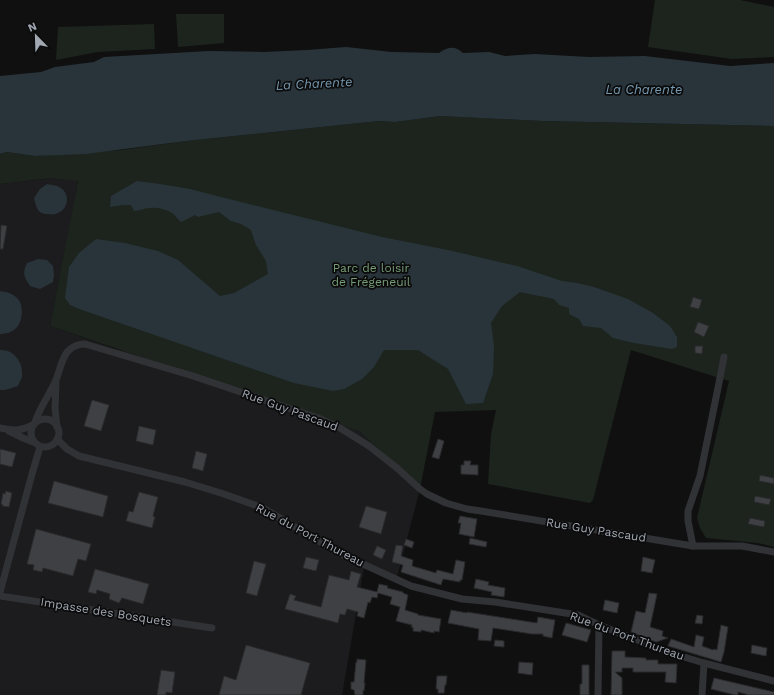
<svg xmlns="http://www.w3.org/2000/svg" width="774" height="695" font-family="'Work Sans',sans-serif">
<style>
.built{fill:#1c1c1e}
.green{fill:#1c241d}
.water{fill:#29343a}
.building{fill:#3f4044;stroke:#2a2a2d}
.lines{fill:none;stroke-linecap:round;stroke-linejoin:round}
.minor{stroke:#313236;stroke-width:7}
.labels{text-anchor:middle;stroke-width:3.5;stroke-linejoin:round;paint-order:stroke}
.park-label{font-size:12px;fill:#789e77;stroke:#0b0b0c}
.street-label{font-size:12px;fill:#a1a8b2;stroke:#0b0b0c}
.water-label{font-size:13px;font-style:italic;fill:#7699af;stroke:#0b0b0c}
</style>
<rect width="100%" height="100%" fill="#101011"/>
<polygon class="built" points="79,175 68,236 50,326 113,348 193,370 359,431 420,489 396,581 364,567 342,695 0,695 0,184"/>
<g class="green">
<polygon points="655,0 740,0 774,7 774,57 732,59 648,47"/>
<polygon points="176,14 224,14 224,43 178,47"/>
<polygon points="154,24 155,49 98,52 56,60 58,27"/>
<polygon points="440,116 543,121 774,126 774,547 758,543 706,538 700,528 697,518 729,381 631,350 593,500 590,503 488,484 491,434 496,410 435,412 420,489 359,431 50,326 78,181 52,178 0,184 0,154 7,152 35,156 121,150 186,141 379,121 395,122"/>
</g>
<g class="water">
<path d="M346 47 392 52 439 53C447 47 455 45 463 53L489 52 505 56 534 54 589 57 645 56 730 66 774 63V126L543 121 440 116 395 122 379 121 186 141 86 154 35 156 7 152 0 154V76L41 72 55 67 94 62 104 57 209 51 264 52 307 50Z"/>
<path d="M137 181 160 184 190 189 221 197 382 237 448 250 517 266 562 281 577 283 594 287 628 299 653 313 670 326 677 337V347L672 349 634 343 613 338 601 328 583 326 579 319 569 314V308L559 305 554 299 520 292 502 306 491 323 494 346 493 374 483 403 466 404 448 369 418 350H384L374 367 362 379 344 389 333 391 294 383 82 310 70 305 65 298 69 267 79 253 96 239 125 243 158 251 178 260 220 296 234 293 268 274 266 261 256 245 251 230 241 224 231 221 219 212 198 217 195 215 181 222C177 219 175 215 172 213 166 209 157 207 150 208 144 208 140 211 134 211L131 205H123L110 207 111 196Z"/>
<path d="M47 184C50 185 54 185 57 186 75 193 67 218 47 214 43 214 41 213 38 210 36 207 35 202 34 198L40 189Z"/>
<path d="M38 259 47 260 53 266 54 275 53 282 40 289 30 286C24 276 22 274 27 263Z"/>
<path d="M0 291C6 292 12 293 17 298 24 304 23 321 17 327 13 332 6 334 0 334Z"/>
<path d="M0 350C14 349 24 363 22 377 21 380 19 383 18 386L5 390H0Z"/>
</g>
<g class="building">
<polygon points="1,225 7,226 3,249 0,249"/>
<polygon points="693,297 702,300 699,309 690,307"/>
<polygon points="698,322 709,326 704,337 694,332"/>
<polygon points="695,346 703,346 702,354 695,353"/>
<polygon points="92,400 109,405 101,431 84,426"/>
<polygon points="139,426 156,430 153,445 136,441"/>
<polygon points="438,439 444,441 439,459 432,457"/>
<polygon points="0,449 16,453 12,467 0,464"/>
<polygon points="196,451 207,454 203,471 192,468"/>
<polygon points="464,461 471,461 470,465 478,465 478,475 461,474 461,465 464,465"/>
<polygon points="760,475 774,478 774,484 759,481"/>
<polygon points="54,481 108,496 103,517 48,503"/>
<polygon points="6,491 12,493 9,507 2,506 3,505 1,504 3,493 5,494"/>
<polygon points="139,492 158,497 153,516 155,517 152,528 126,521 129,511 133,512"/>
<polygon points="755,496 771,499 769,505 754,502"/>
<polygon points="366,506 387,512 381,534 359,527"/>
<polygon points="460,516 477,519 474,537 459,534 461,523 458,523"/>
<polygon points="750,518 765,521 764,527 748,524"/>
<polygon points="36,529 91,544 86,561 78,559 73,576 43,568 42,572 33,570 34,565 27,564"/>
<polygon points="470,538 487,542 486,547 469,544"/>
<polygon points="406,539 414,542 412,548 404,545"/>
<polygon points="396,545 403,546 401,556 413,560 412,566 436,573 437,570 453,574 456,560 465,562 462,580 460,580 460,582 443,579 441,585 401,572 403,565 392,562"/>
<polygon points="377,546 386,550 382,559 373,555"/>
<polygon points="306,557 319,560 316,571 303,568"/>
<polygon points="643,557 655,560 652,573 641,571"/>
<polygon points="254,561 266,564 257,596 246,593"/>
<polygon points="95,569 149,584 143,604 122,598 119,603 109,599 110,594 97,590 96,594 88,592"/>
<polygon points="351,571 361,574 357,587 377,592 379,584 388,586 387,588 403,592 403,593 408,595 405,610 418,614 418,615 441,619 439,632 434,631 434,633 421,630 421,632 413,631 413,627 411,627 412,625 396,621 400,607 390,604 392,597 378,593 377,598 372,597 370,603 368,602 364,618 357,616 358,612 347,609 345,615 340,614 338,623 285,609 290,594 296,596 294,600 321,607 329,575 349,580"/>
<polygon points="476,579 489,582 488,585 505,588 504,597 491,595 492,592 474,588"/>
<polygon points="649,593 657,594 650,627 663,631 662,636 668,638 656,642 631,632 636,611 645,613"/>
<polygon points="605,600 619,603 617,613 603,610"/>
<polygon points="451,610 467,613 467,612 537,623 538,617 555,620 552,638 543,636 543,634 532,634 493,628 491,641 478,640 479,629 448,623"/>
<polygon points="697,615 703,616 702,624 695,623"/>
<polygon points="566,623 591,630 587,642 562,635"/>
<polygon points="721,625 728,627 724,652 721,662 668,646 671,639 694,647 696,635 704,637 702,646 713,650 714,649 717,650"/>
<polygon points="495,640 504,641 504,647 494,646"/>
<polygon points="246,645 310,663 301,695 219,695 224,676 236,680"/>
<polygon points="752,645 767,648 766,656 751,653"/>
<polygon points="612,651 625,651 625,657 646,658 646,660 658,660 658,664 677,664 676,683 665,682 666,672 633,672 633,668 622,668 622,672 615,672 622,678 622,695 611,695"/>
<polygon points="357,659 366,660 364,683 365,683 364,691 363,690 363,695 355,695 354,690 351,689 351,682 354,682 356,662 357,662"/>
<polygon points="519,662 533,663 532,675 518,673"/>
<polygon points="582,665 589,665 589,695 580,695 580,684 582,684"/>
<polygon points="161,670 175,672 172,693 166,692 166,695 157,695"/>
<polygon points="437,676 447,676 446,685 445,685 444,693 438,693 438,689 436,689"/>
<polygon points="714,678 774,692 774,695 749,695 738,692 738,695 735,695 711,689"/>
</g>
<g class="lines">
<g class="minor">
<polyline points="56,384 55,408 57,427"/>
<circle cx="45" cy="433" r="14"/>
<path d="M35 422C40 407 50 394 56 380 60 370 61 360 68 351 73 346 78 344 85 344L193 376 318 418 340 428 353 436 369 446 397 468 420 489 427 494 446 503 467 509 481 511 693 546H742L774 552"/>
<path d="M0 428C14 431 20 431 33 425"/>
<polyline points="9,431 23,438 33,442"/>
<polyline points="57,439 67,449 79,456 185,482 224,494 263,508 341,554 411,586 462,599 495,602 578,615 599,625 671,653 704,663 774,681"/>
<polyline points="693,546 688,521 688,511 700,476 719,383 724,357"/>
<polyline points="0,592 32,474 40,447"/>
<polyline points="0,596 212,628"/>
<polyline points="598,695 599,625"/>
<polyline points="702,695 704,663"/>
</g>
</g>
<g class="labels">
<g class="park-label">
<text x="371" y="272">Parc de loisir<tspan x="371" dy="14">de Frégeneuil</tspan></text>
</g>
<g class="street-label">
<text transform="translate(290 410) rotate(20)" y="4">Rue Guy Pascaud</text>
<text transform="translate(596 530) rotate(9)" y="4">Rue Guy Pascaud</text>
<text transform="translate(310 535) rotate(28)" y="4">Rue du Port Thureau</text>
<text transform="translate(106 612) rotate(9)" y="4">Impasse des Bosquets</text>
<text transform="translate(627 636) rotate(20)" y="4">Rue du Port Thureau</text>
</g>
<g class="water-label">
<text transform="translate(314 83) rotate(-3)" y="5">La Charente</text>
<text x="644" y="94">La Charente</text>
</g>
</g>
<g transform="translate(36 36) rotate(337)" stroke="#0b0b0c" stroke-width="3" paint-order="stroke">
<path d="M0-3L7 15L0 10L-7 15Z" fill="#a1a8b2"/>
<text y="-6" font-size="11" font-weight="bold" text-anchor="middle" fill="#a1a8b2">N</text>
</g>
</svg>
